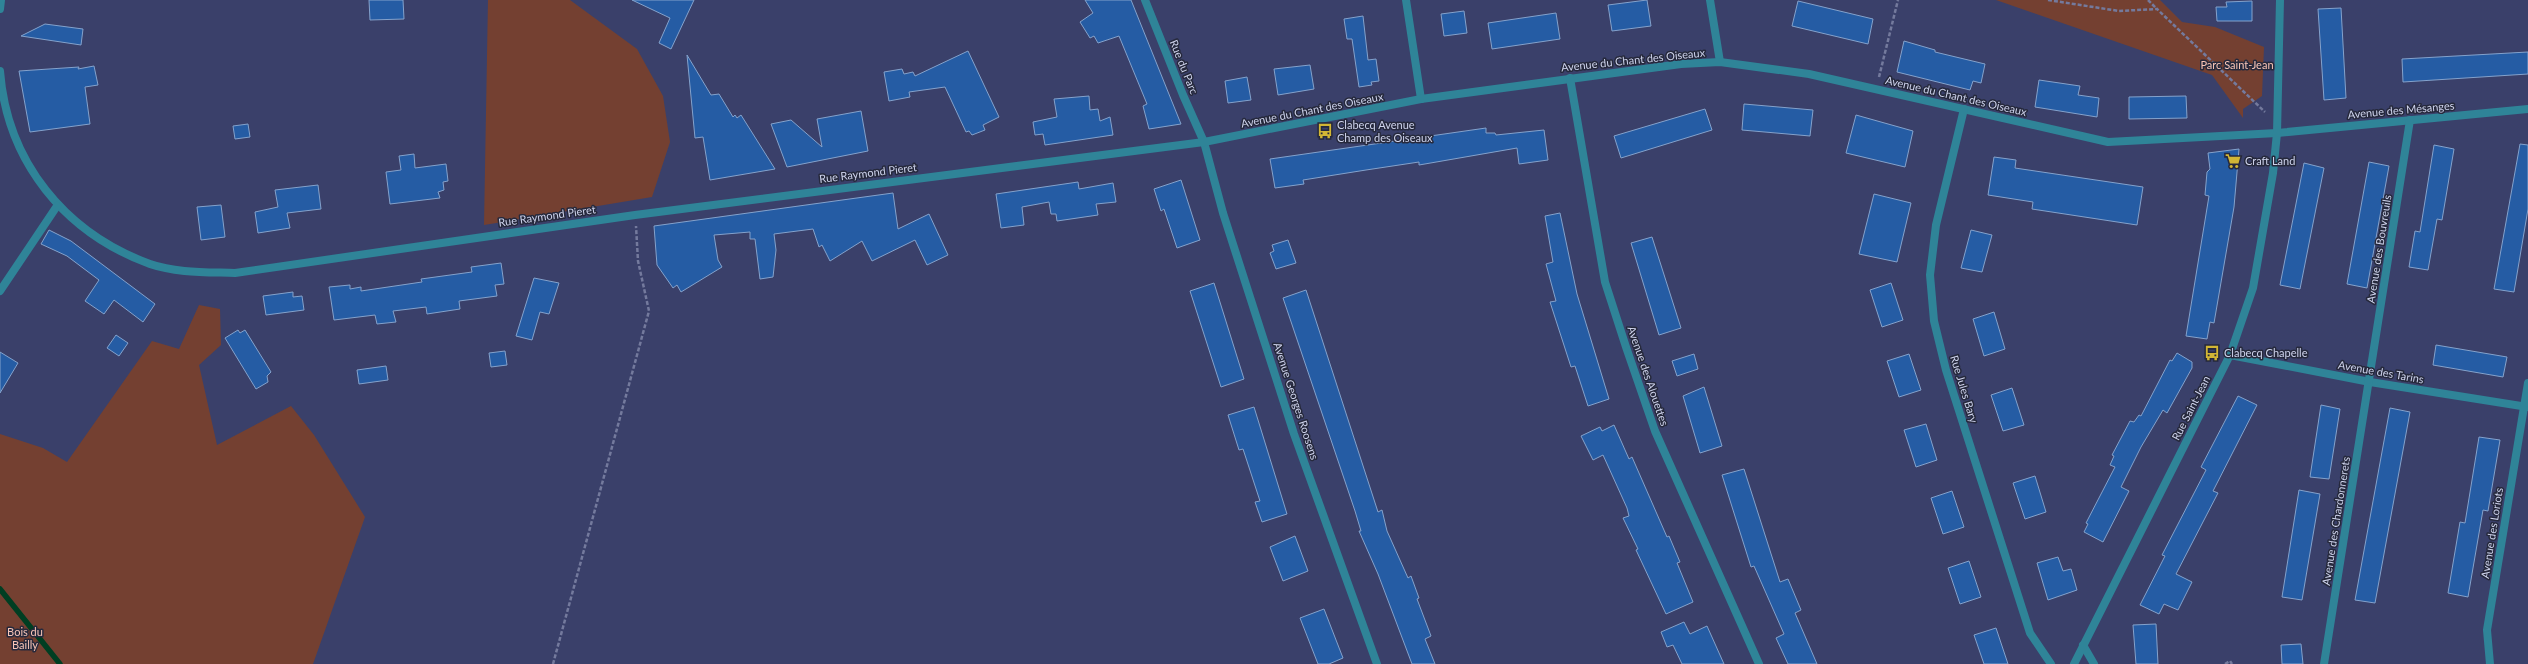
<svg xmlns="http://www.w3.org/2000/svg" width="2528" height="664" font-family="Lato,sans-serif">
<style>
.green{fill:#744031}
.lines{fill:none;stroke-linecap:round;stroke-linejoin:round}
.stream{stroke:#003e22;stroke-width:5.5}
.building{fill:#255ca4;stroke:#84a2cc}
.path{stroke:#747a9d;stroke-width:2.5;stroke-dasharray:4 2;stroke-linecap:butt}
.minor{stroke:#2f8498;stroke-width:8}
.labels{text-anchor:middle;stroke-width:3;stroke-linejoin:round;paint-order:stroke}
.street-label{font-size:11px;fill:#ced3ec;stroke:#26293c}
.park-label{font-size:11px;fill:#f9c5b6;stroke:#26293c}
.poi-label{font-size:11px;fill:#ced3ec;stroke:#26293c;text-anchor:start}
</style>
<rect width="100%" height="100%" fill="#3a406a"/>
<g class="green">
<polygon points="488,0 570,0 637,49 663,96 670,142 652,197 484,225"/>
<polygon points="1996,0 2160,0 2182,22 2215,27 2264,47 2262,96 2243,109 2243,118 2212,75"/>
<polygon points="199,305 220,309 221,345 199,365 217,445 291,406 314,435 365,517 313,664 0,664 0,434 43,448 67,462 152,341 179,349"/>
</g>
<g class="lines">
<polyline class="stream" points="0,589 60,664"/>
</g>
<g class="building">
<polygon points="369,0 403,0 404,19 370,20"/>
<polygon points="632,0 694,0 671,49 659,43 670,18"/>
<polygon points="1085,0 1131,0 1181,124 1149,129 1143,106 1147,104 1119,36 1098,43 1094,36 1090,38 1080,22 1093,13"/>
<polygon points="1647,0 1651,26 1612,31 1608,5"/>
<polygon points="1798,1 1873,19 1868,44 1792,26"/>
<polygon points="2252,1 2252,21 2217,21 2216,7 2227,7 2226,2"/>
<polygon points="2341,8 2346,98 2324,100 2318,9"/>
<polygon points="1464,11 1467,33 1444,36 1441,14"/>
<polygon points="1556,13 1560,39 1492,49 1488,23"/>
<polygon points="1363,16 1368,60 1376,59 1379,81 1371,82 1372,85 1359,87 1352,39 1347,39 1344,19"/>
<polygon points="45,24 83,29 81,45 21,36"/>
<polygon points="1904,41 1935,50 1935,52 1985,64 1981,83 1973,81 1970,90 1897,72"/>
<polygon points="968,51 999,117 983,125 985,130 972,135 969,131 966,132 945,87 909,92 910,97 889,101 884,72 902,69 904,74 913,72 915,76"/>
<polygon points="2528,52 2528,74 2403,82 2402,59"/>
<polygon points="687,55 711,95 719,94 733,117 735,115 737,118 741,115 775,169 710,180 703,137 695,138"/>
<polygon points="1310,65 1314,89 1278,95 1274,69"/>
<polygon points="94,66 98,85 85,87 90,124 30,132 19,71 79,67 78,69"/>
<polygon points="1247,77 1251,100 1228,103 1225,81"/>
<polygon points="2039,80 2080,86 2078,95 2099,98 2097,117 2035,107"/>
<polygon points="1089,96 1090,110 1098,109 1100,121 1110,117 1113,135 1045,145 1043,134 1035,135 1033,122 1057,117 1054,99"/>
<polygon points="2186,96 2187,118 2129,119 2129,97"/>
<polygon points="1744,104 1813,110 1810,136 1742,130"/>
<polygon points="1705,109 1712,130 1621,158 1614,136"/>
<polygon points="861,111 868,151 787,167 771,124 791,120 822,147 817,119"/>
<polygon points="1856,115 1913,131 1905,167 1846,153"/>
<polygon points="248,124 250,137 235,139 233,126"/>
<polygon points="1486,128 1486,133 1495,133 1496,135 1544,130 1548,160 1519,164 1517,148 1419,165 1419,162 1366,170 1303,180 1304,184 1275,188 1270,159"/>
<polygon points="2520,144 2528,145 2528,209 2514,292 2494,289"/>
<polygon points="2434,145 2454,149 2442,220 2437,219 2428,270 2409,267 2415,231 2420,232"/>
<polygon points="2239,149 2234,207 2214,323 2210,322 2207,339 2186,336 2209,196 2205,195 2207,172 2210,169 2208,153"/>
<polygon points="414,154 415,168 446,164 448,181 443,182 444,190 438,192 440,198 390,204 386,172 401,170 399,156"/>
<polygon points="1994,157 2016,160 2015,168 2143,187 2137,225 2032,209 2033,202 1988,195"/>
<polygon points="2369,162 2389,166 2367,288 2347,284"/>
<polygon points="2304,163 2324,168 2300,289 2280,285"/>
<polygon points="1181,180 1200,240 1177,248 1164,209 1161,211 1154,189"/>
<polygon points="1078,182 1079,189 1113,183 1116,202 1096,204 1098,215 1057,221 1056,214 1051,214 1049,202 1022,207 1024,225 1001,228 996,194"/>
<polygon points="318,185 321,209 287,213 290,228 258,233 255,212 278,207 275,190"/>
<polygon points="893,193 898,229 929,214 948,255 927,265 915,240 872,261 862,241 830,261 822,245 819,247 813,229 774,234 776,250 773,277 760,279 755,239 750,239 750,232 714,235 718,260 722,267 681,292 677,285 673,288 657,265 654,226"/>
<polygon points="1874,194 1911,203 1897,262 1859,254"/>
<polygon points="221,205 225,237 201,240 197,207"/>
<polygon points="1560,213 1577,294 1609,399 1588,406 1575,366 1571,367 1550,302 1556,301 1546,264 1553,262 1545,216"/>
<polygon points="49,230 71,241 155,304 143,322 114,300 104,314 85,301 99,280 67,256 41,244"/>
<polygon points="1971,230 1992,235 1982,272 1961,268"/>
<polygon points="1652,237 1681,328 1659,335 1631,243"/>
<polygon points="1288,240 1296,263 1276,269 1270,253 1274,251 1272,245"/>
<polygon points="501,263 504,284 495,285 497,296 459,301 460,309 427,314 426,307 393,311 396,322 377,324 375,315 334,320 329,287 350,285 350,289 361,287 361,291 422,282 421,279 472,272 471,267"/>
<polygon points="534,278 559,283 549,314 540,312 532,340 516,336"/>
<polygon points="1214,283 1244,379 1221,387 1190,291"/>
<polygon points="1891,283 1903,320 1882,327 1870,290"/>
<polygon points="1306,290 1378,512 1382,510 1387,531 1408,578 1411,576 1419,598 1417,599 1431,636 1425,639 1435,664 1412,664 1378,574 1359,531 1361,531 1355,511 1283,298"/>
<polygon points="293,292 293,297 302,296 304,310 266,315 263,296"/>
<polygon points="1994,312 2005,349 1984,356 1973,319"/>
<polygon points="238,330 240,333 245,330 271,372 267,376 268,382 256,389 225,338"/>
<polygon points="116,335 128,343 119,356 107,348"/>
<polygon points="2436,345 2507,357 2503,377 2433,365"/>
<polygon points="505,351 507,365 491,367 489,353"/>
<polygon points="0,352 18,363 0,393"/>
<polygon points="2177,353 2192,362 2192,368 2167,413 2163,410 2141,447 2121,487 2129,491 2103,542 2084,532 2088,524 2086,523 2115,467 2110,465 2114,456 2112,455 2130,421 2134,422 2139,415 2141,416 2170,360 2172,361"/>
<polygon points="1694,354 1698,369 1677,376 1672,361"/>
<polygon points="1909,354 1921,390 1899,397 1887,361"/>
<polygon points="386,366 388,380 359,384 357,370"/>
<polygon points="1704,387 1722,446 1700,453 1683,396"/>
<polygon points="2012,388 2024,425 2003,431 1991,395"/>
<polygon points="2238,396 2257,405 2213,491 2218,493 2176,574 2192,582 2178,610 2164,604 2159,614 2140,605 2165,556 2162,555 2206,470 2201,467"/>
<polygon points="2321,405 2340,409 2329,479 2310,477"/>
<polygon points="1254,407 1287,514 1262,522 1255,502 1260,501 1243,449 1239,450 1228,415"/>
<polygon points="2390,408 2410,412 2375,603 2355,600"/>
<polygon points="1926,424 1937,460 1916,467 1904,430"/>
<polygon points="1614,425 1629,459 1632,457 1667,537 1669,536 1680,562 1677,563 1693,602 1666,614 1636,550 1638,549 1623,518 1629,516 1627,508 1603,455 1593,460 1581,436 1600,427 1602,431"/>
<polygon points="2479,437 2500,440 2488,511 2483,510 2468,597 2448,593 2460,522 2465,523"/>
<polygon points="1744,469 1780,582 1788,579 1801,610 1795,613 1817,664 1788,664 1776,638 1784,634 1754,566 1751,567 1722,475"/>
<polygon points="2035,476 2046,512 2025,519 2013,483"/>
<polygon points="2299,490 2320,494 2302,600 2282,597"/>
<polygon points="1952,491 1964,527 1943,534 1931,498"/>
<polygon points="1295,536 1308,571 1283,581 1270,547"/>
<polygon points="2058,557 2063,571 2071,569 2077,590 2048,600 2037,563"/>
<polygon points="1969,561 1981,597 1960,604 1948,568"/>
<polygon points="1324,609 1343,658 1329,664 1318,664 1300,618"/>
<polygon points="1684,622 1690,634 1707,626 1724,664 1682,664 1673,645 1667,647 1661,632"/>
<polygon points="2156,624 2158,664 2136,664 2133,625"/>
<polygon points="1996,628 2008,664 1984,664 1974,635"/>
<polygon points="2301,644 2303,664 2282,664 2281,645"/>
</g>
<g class="lines">
<g class="path">
<polyline points="2048,0 2119,11 2157,9 2265,112"/>
<polyline points="2148,0 2157,9"/>
<polyline points="1879,77 1898,0"/>
<polyline points="553,664 649,311 638,261 636,226"/>
<polyline points="2225,664 2230,661 2232,664"/>
</g>
<g class="minor">
<polyline points="1145,0 1183,95 1204,142 1223,213 1294,434 1377,664"/>
<polyline points="1406,0 1421,99"/>
<polyline points="1710,0 1720,62"/>
<polyline points="0,9 1,0"/>
<path d="M0 71C7 162 65 233 150 264 176 273 207 272 235 273L635 215 1204 142 1421 99 1681 64 1720 62 1809 74 2108 142 2277 133 2528 109"/>
<polyline points="1570,78 1605,282 1626,347 1655,431 1759,664"/>
<polyline points="1964,109 1936,225 1930,275 1934,321 1946,370 2030,633 2051,664"/>
<polyline points="0,291 57,206"/>
<polyline points="2230,355 2370,382 2528,407"/>
<polyline points="2083,645 2094,664"/>
<polyline points="2074,664 2230,355 2253,288 2273,173 2277,133 2280,0"/>
<polyline points="2324,664 2410,120"/>
<polyline points="2490,664 2487,630 2528,383"/>
</g>
</g>
<defs>
<symbol id="bus-bare" viewBox="-9 -9 18 18"><path d="M-5-6H5V4H4V6H2V4H-2V6H-4V4H-5ZM-3.5-4V0h7V-4ZM-3.5 1.2v1.5H-2V1.2ZM2 1.2v1.5H3.5V1.2Z" fill="#d2b635" stroke="#26293c" stroke-width="2.5" paint-order="stroke"/></symbol>
<symbol id="supermarket-bare" viewBox="-9 -9 18 18"><path d="M-6-5.5h2.5l.6 2H6L4.5 2H-2.5L-4.4-4H-6ZM-1.5 3.2a1.3 1.3 0 1 0 .1 0ZM3 3.2a1.3 1.3 0 1 0 .1 0Z" fill="#d2b635" stroke="#26293c" stroke-width="2.5" paint-order="stroke"/></symbol>
</defs>
<g fill-rule="evenodd">
<use href="#bus-bare" x="1314" y="120" width="22" height="22"/>
<use href="#supermarket-bare" x="2222" y="150" width="22" height="22"/>
<use href="#bus-bare" x="2201" y="342" width="22" height="22"/>
</g>
<g class="labels">
<g class="street-label">
<text transform="translate(1633 60) rotate(-6)" y="4">Avenue du Chant des Oiseaux</text>
<text transform="translate(1184 67) rotate(68)" y="4">Rue du Parc</text>
<text transform="translate(1956 96) rotate(13)" y="4">Avenue du Chant des Oiseaux</text>
<text transform="translate(1312 110) rotate(-11)" y="4">Avenue du Chant des Oiseaux</text>
<text transform="translate(2401 110) rotate(-5)" y="4">Avenue des Mésanges</text>
<text transform="translate(868 173) rotate(-7)" y="4">Rue Raymond Pieret</text>
<text transform="translate(547 216) rotate(-8)" y="4">Rue Raymond Pieret</text>
<text transform="translate(2379 249) rotate(-81)" y="4">Avenue des Bouvreuils</text>
<text transform="translate(2381 372) rotate(10)" y="4">Avenue des Tarins</text>
<text transform="translate(1648 376) rotate(71)" y="4">Avenue des Alouettes</text>
<text transform="translate(1964 389) rotate(73)" y="4">Rue Jules Bary</text>
<text transform="translate(1296 401) rotate(72)" y="4">Avenue Georges Roosens</text>
<text transform="translate(2191 408) rotate(-63)" y="4">Rue Saint-Jean</text>
<text transform="translate(2336 521) rotate(-81)" y="4">Avenue des Chardonnerets</text>
<text transform="translate(2492 533) rotate(-81)" y="4">Avenue des Loriots</text>
</g>
<g class="park-label">
<text x="2237" y="69">Parc Saint-Jean</text>
<text x="25" y="636">Bois du<tspan x="25" dy="13">Bailly</tspan></text>
</g>
<g class="poi-label">
<text x="1337" y="129">Clabecq Avenue<tspan x="1337" dy="13">Champ des Oiseaux</tspan></text>
<text x="2245" y="165">Craft Land</text>
<text x="2224" y="357">Clabecq Chapelle</text>
</g>
</g>
</svg>
